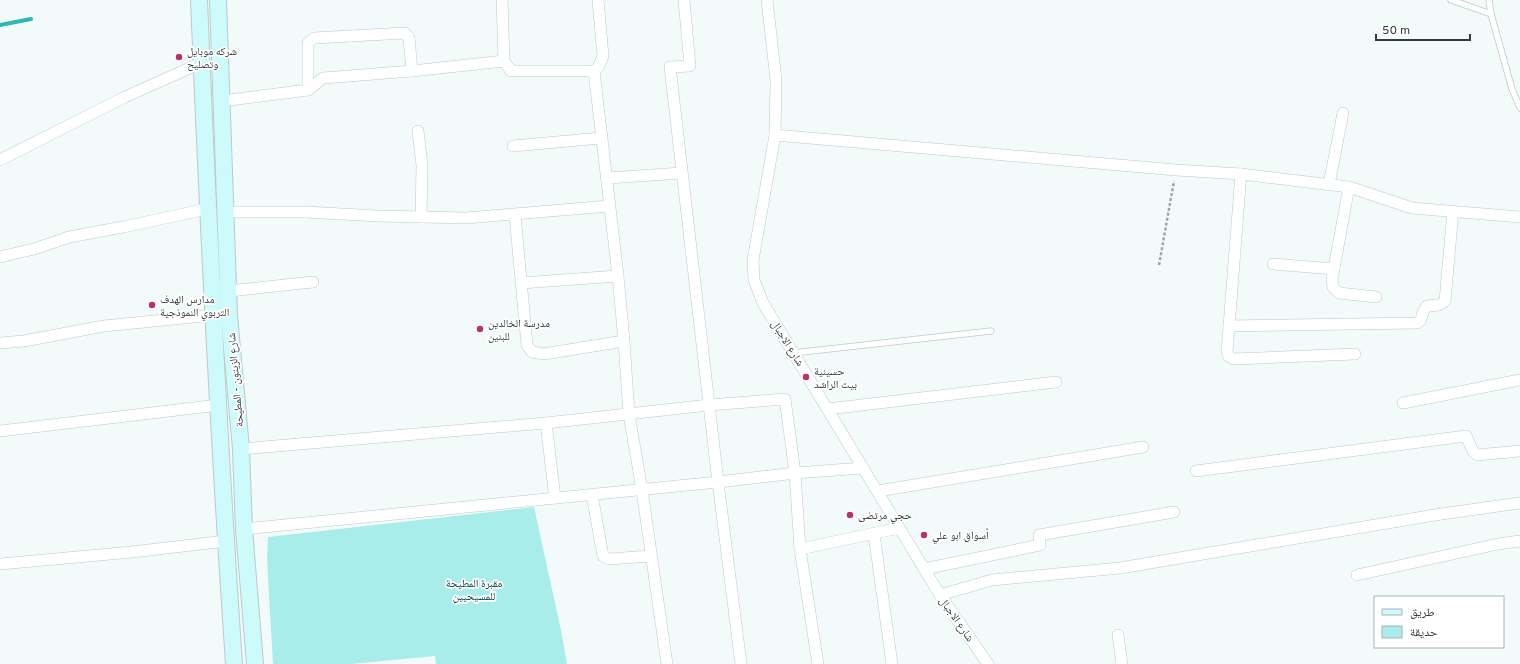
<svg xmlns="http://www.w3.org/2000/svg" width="1520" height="664" font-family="Overpass,'Noto Naskh Arabic',sans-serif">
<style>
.green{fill:#a9edeb}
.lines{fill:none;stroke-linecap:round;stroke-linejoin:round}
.stream{stroke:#2fb7b7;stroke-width:4}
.service-casing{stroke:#bfc8c7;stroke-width:7}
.minor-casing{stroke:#bfc8c7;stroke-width:12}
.secondary-casing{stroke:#bfc8c7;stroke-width:18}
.path{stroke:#a1a8a7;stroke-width:2.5;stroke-dasharray:3 2;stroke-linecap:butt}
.service{stroke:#fff;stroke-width:5.5}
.minor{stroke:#fff;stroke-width:11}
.secondary{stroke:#cdfafa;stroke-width:16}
.poi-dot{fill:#ba316e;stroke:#fff;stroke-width:1.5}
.labels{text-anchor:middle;stroke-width:3.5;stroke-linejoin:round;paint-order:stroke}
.poi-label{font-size:11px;fill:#353939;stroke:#fff;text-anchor:start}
.street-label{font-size:11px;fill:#353939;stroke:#fff}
.park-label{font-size:11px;fill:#024040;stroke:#fff}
</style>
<rect width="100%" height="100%" fill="#f2fbfa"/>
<polygon class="green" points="534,507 562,635 567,664 436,664 435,656 351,664 273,664 267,559 268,537"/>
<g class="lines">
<polyline class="stream" points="0,25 31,19"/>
<defs>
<g id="service">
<polyline points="1451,0 1491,14 1512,89 1520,108"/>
<polyline points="1489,0 1491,14"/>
<polyline points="793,353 991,331"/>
</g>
<g id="minor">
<polyline points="502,0 504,61 511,71 594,71 599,66 603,56 598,0"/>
<polyline points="684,0 690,66 670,67 718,482 741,664"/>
<polyline points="767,0 776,80 775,135 753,260 754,280 763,303 940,595 988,664"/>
<polyline points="594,71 618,276 624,341 629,414 642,490 667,664"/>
<polyline points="308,90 308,43 314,38 405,33 409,38 412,71"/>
<polyline points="222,101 308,90 323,78 412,71 504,61"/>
<polyline points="418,131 422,165 421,217"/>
<polyline points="775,135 1176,170 1241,174 1349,187 1412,208 1520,217"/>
<polyline points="513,146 601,138"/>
<polyline points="0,160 125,97 201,63"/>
<polyline points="1241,174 1227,352 1229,357 1234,359 1355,354"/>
<polyline points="607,178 682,173"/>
<polyline points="1329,184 1343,113"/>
<polyline points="1349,187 1332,279 1333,287 1339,293 1376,297"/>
<polyline points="226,212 305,212 378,216 466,218 609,206"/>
<polyline points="515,215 527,345 532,352 544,354 624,341"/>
<polyline points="0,257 34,249 69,237 123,227 207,209"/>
<polyline points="1273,264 1334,269"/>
<polyline points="521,283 618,276"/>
<polyline points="229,291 313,282"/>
<polyline points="1229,326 1417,323 1421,320 1423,312 1427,306 1439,305 1445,301 1453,211"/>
<polyline points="0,343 24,341 104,326 214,315"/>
<polyline points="1403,403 1520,380"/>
<polyline points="828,409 1056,382"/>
<polyline points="546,423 555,498"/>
<polyline points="0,431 219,405"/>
<polyline points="241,449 546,423 709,405 785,399 795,473 800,549 818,664"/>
<polyline points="1196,471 1466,436 1473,451 1477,455 1520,451"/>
<polyline points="878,491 1143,447"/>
<polyline points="592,495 603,556 609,559 651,556"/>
<polyline points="244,529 718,482 795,473 863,468"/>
<polyline points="874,534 892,664"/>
<polyline points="800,549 899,528"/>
<polyline points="0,564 132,552 226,541"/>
<polyline points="924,569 1040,545 1039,535 1174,512"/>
<polyline points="1357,575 1498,544 1520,541"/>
<polyline points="940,595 992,580 1120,568 1441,514 1520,503"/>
<polyline points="1118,635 1122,664"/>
</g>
<g id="secondary">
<path d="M199 0C208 221 219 443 234 664"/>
<polyline points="218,0 229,315 241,449 244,529 255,664"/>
</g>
</defs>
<use href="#service" class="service-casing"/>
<use href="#minor" class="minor-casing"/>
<use href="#secondary" class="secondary-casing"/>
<polyline class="path" points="1159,265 1174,181"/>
<use href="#service" class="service"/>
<use href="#minor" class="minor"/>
<use href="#secondary" class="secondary"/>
</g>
<g class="poi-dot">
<circle cx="179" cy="57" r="4"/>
<circle cx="152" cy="305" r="4"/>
<circle cx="480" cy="329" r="4"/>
<circle cx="806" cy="377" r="4"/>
<circle cx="850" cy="515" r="4"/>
<circle cx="924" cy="535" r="4"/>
</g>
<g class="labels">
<g class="poi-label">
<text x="187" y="55">شركه موبايل<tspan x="187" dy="13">وتصليح</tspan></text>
<text x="160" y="303">مدارس الهدف<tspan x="160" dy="13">التربوي النموذجية</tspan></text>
<text x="488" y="327">مدرسة الخالدين<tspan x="488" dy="13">للبنين</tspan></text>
<text x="814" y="375">حسينية<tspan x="814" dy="13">بيت الراشد</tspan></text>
<text x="858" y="519">حجي مرتضى</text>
<text x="932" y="539">أسواق ابو علي</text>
</g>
<g class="street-label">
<text transform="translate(788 343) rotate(58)" y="4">شارع الاجبال</text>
<text transform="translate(235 380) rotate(-95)" y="4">شارع الزيتون - المطيحة</text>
<text transform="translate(957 619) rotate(55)" y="4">شارع الاجبال</text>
</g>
<g class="park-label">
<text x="474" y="587">مقبرة المطيحة<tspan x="474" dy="13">للمسيحيين</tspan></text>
</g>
</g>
<rect x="1374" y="596" width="130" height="52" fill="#ffffff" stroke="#aeb0b0"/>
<rect x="1382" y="609" width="20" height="6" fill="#cdfafa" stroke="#aeb0b0"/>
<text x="1410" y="616" font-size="12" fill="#353939">طريق</text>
<rect x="1382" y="626" width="20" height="12" fill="#a9edeb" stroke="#aeb0b0"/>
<text x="1410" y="636" font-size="12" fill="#353939">حديقة</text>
<path d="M1376 34v6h94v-6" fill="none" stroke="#353939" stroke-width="2"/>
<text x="1382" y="34" font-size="12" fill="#353939" stroke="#ffffff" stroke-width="3" paint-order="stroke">50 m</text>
</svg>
